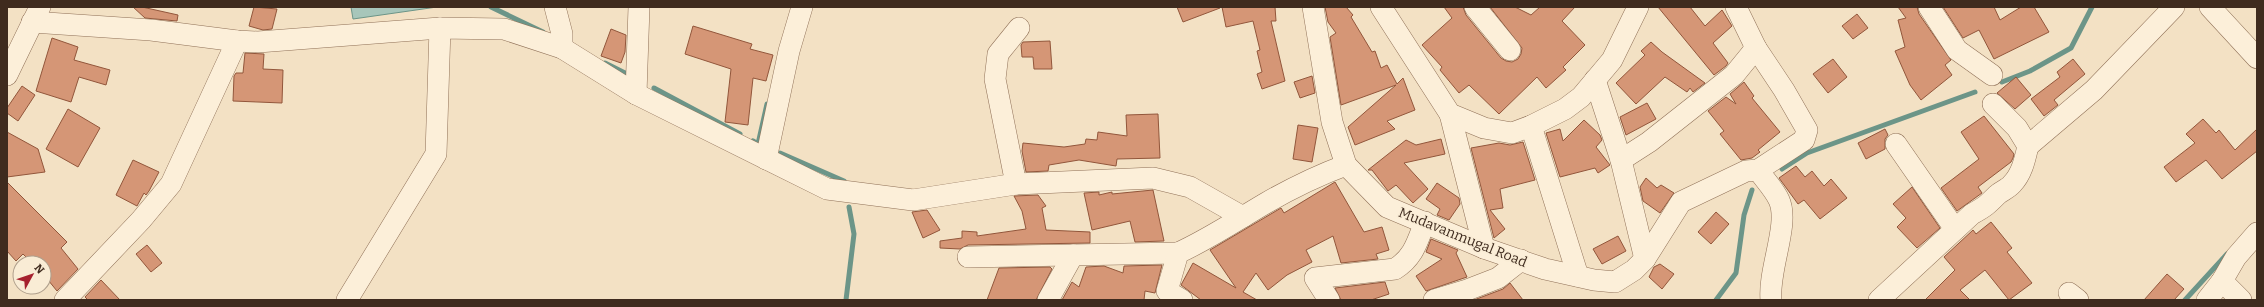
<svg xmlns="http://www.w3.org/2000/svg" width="2264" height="307" font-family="Bitter,serif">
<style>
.water{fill:#a7c6ba;stroke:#6c9588}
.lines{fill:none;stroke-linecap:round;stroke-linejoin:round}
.stream{stroke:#6c9588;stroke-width:5}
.building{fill:#d59676;stroke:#92563b}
.minor-casing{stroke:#907158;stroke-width:22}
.minor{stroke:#fcefd9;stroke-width:21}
.labels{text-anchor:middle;stroke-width:3;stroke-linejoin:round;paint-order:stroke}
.street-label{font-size:14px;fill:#3f2b1e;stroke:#f9ecd5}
</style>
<rect width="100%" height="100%" fill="#f3e1c4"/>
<polygon class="water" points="351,7 437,7 353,19"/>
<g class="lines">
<g class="stream">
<polyline points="491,7 543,32"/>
<polyline points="605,63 629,75"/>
<polyline points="2002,82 2030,71 2071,48 2092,7"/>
<polyline points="654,88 740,134"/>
<polyline points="753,141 758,144 767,104"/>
<polyline points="780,153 844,181"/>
<polyline points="1782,169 1807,153 1975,92"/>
<polyline points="846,300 854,234 849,207"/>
<polyline points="1716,300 1736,273 1744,215 1752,190"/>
<polyline points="2185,300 2227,254"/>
</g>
</g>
<g class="building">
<polygon points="133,7 142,7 178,15 177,21 145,18"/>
<polygon points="254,7 277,9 272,29 263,30 249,26"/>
<polygon points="1177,7 1219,7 1220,8 1183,22"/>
<polygon points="1222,7 1275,7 1276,21 1271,21 1285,81 1262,89 1257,74 1262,72 1257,51 1260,50 1253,21 1226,27"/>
<polygon points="1325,7 1346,7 1353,15 1351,17 1372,52 1375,51 1381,68 1387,65 1397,84 1403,78 1415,110 1387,121 1395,129 1355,145 1348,127 1396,85 1341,105 1330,37 1336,33 1328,22"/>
<polygon points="1444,7 1463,7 1466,15 1501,58 1506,61 1512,62 1518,59 1521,54 1522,48 1490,7 1515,7 1531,15 1540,7 1575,7 1562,21 1585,45 1563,67 1566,70 1546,88 1537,77 1499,114 1469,85 1459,93 1440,70 1442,67 1422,45 1452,18"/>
<polygon points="1658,7 1690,7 1705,26 1722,10 1732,26 1713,43 1728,63 1726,66 1714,75"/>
<polygon points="1898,7 1917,7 1919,14 1951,60 1945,65 1952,75 1921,100 1910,85 1895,51 1905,47 1898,20 1906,18"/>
<polygon points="1943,7 1994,7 2000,20 2021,7 2034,7 2049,32 1994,59 1979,30 1963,38"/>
<polygon points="1857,14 1868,28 1853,39 1842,26"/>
<polygon points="693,26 752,44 750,49 773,55 766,81 753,78 748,125 725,122 731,69 685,54"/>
<polygon points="611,29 626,35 625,52 621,63 601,56"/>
<polygon points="52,38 78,47 74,60 110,70 106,85 79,77 71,102 36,91"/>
<polygon points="1050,41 1052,69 1034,69 1033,57 1022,57 1021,45 1023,42"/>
<polygon points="1651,42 1662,52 1705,83 1693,92 1690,88 1687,92 1665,77 1636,104 1616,83 1645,55 1641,51"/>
<polygon points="245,53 264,54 263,69 283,70 282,103 233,101 234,76 236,73 243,73"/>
<polygon points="1833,59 1847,77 1828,93 1813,74"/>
<polygon points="2073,59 2085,74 2054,100 2058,105 2044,116 2031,99 2060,77 2057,72"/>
<polygon points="1312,76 1315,93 1300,98 1294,82"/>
<polygon points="2016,77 2031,95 2015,109 1997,93"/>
<polygon points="1744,82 1754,96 1752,98 1780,132 1758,150 1760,152 1752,158 1741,160 1720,134 1724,131 1708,111 1726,97 1736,104 1730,94"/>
<polygon points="22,86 35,95 18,121 7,113 7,108"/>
<polygon points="1647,103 1656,119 1626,135 1620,117"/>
<polygon points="68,109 100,128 78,167 46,149"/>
<polygon points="1158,114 1160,158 1117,159 1116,166 1079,160 1049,165 1048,171 1026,172 1022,151 1023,143 1064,147 1085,144 1086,139 1097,140 1098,132 1127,136 1126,115"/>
<polygon points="1984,116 2014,154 2013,158 2011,162 1978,187 1982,193 1957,211 1941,188 1979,159 1961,132"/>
<polygon points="2203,119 2216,133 2219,130 2235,150 2257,129 2257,151 2222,179 2206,160 2176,182 2164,167 2195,143 2186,134"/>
<polygon points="1584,120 1600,135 1602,140 1596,147 1610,165 1598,173 1595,168 1560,177 1546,133 1560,129 1563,141"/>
<polygon points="1298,125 1318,128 1312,162 1293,159"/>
<polygon points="1885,129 1888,135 1885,139 1885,149 1866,159 1858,143"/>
<polygon points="7,132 38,149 45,172 7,177"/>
<polygon points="1441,139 1445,154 1404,163 1428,189 1413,203 1396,185 1388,191 1372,170 1368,170 1406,140 1416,145"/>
<polygon points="1523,142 1535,180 1500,189 1503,208 1490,210 1505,229 1494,238 1471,148 1499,143 1510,145"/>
<polygon points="133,160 159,172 149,191 146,195 144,193 137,206 116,195"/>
<polygon points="1796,166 1805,177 1812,171 1824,186 1831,179 1847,198 1820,219 1804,200 1798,204 1779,178"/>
<polygon points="1646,178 1657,188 1661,185 1674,193 1660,213 1643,201 1640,187"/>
<polygon points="7,182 67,242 61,248 78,269 57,291 44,275 44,263 32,263 23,254 16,261 7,251"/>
<polygon points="1335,182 1364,232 1382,227 1389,250 1376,254 1378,259 1341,263 1333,236 1306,250 1312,262 1287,275 1268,290 1256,273 1243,292 1257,300 1201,300 1181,285 1193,263 1236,288 1210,250 1281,208 1284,213"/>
<polygon points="1437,183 1459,198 1460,204 1449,220 1437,215 1440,209 1426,199"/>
<polygon points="1912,187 1940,228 1917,248 1897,227 1906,218 1893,204"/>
<polygon points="1153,190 1164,241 1135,242 1130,221 1092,230 1084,193 1099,192 1099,195 1112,192 1112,194"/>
<polygon points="1038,195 1046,206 1042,208 1046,230 1090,232 1090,243 968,245 960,249 940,248 940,241 962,238 962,231 977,232 977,236 1026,229 1022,211 1014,196"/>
<polygon points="927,210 940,230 923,238 912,212"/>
<polygon points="1716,212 1729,224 1711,244 1698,232"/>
<polygon points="1991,222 2012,248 2007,252 2032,283 2009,300 1985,270 1960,290 1970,300 1925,300 1955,270 1944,257 1973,230 1976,234"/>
<polygon points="1618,236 1626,251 1602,264 1593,249"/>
<polygon points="1431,239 1458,250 1456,253 1467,277 1426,291 1416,276 1442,259 1426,252"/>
<polygon points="147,245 162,263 151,272 136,254"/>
<polygon points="1660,264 1674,274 1662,289 1649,277 1654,267"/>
<polygon points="1162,265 1155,293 1145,291 1144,300 1062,300 1072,282 1079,287 1086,267 1104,266 1123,273 1124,266"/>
<polygon points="1050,267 1052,269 1036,300 987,300 999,268"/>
<polygon points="2167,274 2184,289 2174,300 2144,300"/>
<polygon points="101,280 120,300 88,300 85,297"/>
<polygon points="1385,282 1389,294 1371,300 1341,300 1335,288"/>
<polygon points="1510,283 1523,300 1474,300 1503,289"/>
</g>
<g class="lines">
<defs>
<g id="minor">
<polyline points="555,7 562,34 562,48"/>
<polyline points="1313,7 1332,122 1346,165 1387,207 1484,248 1545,269 1594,280 1615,282 1634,270 1645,259 1681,202 1746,171 1758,170 1804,140 1807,130 1784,90 1756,48 1736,7"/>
<polyline points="1381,7 1450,114 1484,128 1512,133 1531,126 1565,109 1581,97 1612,60 1638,7"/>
<polyline points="1475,7 1510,50"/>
<polyline points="1929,7 1957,50 1992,75"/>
<polyline points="2210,7 2257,58"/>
<polyline points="32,22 151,30 237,41 258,42 440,28 504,29 562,48 636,94 827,189 913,200 1016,184 1153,178 1190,187 1243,217"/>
<polyline points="7,75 40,7"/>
<polyline points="1595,80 1621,160 1645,259"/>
<polyline points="636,94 639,7"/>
<polyline points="1450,114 1484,248"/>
<polyline points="1531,126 1578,276"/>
<polyline points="1896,144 1955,229"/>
<polyline points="2028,146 2094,90 2174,7"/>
<polyline points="766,159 789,51 802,7"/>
<polyline points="1621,160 1649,142 1734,75 1756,48"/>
<path d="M1758 170C1764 179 1774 189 1779 200 1790 224 1768 269 1771 300"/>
<polyline points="1016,184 995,79 998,54 1019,28"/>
<polyline points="968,257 1178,253"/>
<polyline points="2222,281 2241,300"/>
<polyline points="2069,293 2078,300"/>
<polyline points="65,300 141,220 171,184 237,41"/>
<polyline points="347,300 436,154 440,28"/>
<polyline points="1048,300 1073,255"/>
<path d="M1182 300 1167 291 1178 253C1209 239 1237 220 1266 203 1292 188 1319 175 1346 165"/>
<path d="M1329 300 1315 278 1395 269C1414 257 1417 242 1425 222"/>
<polyline points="1434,300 1467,290 1498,278 1521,260"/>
<path d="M1879 300 1972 214C1985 207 1987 205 1997 195 2001 191 2008 189 2012 184 2022 174 2025 159 2028 146L2017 128 1993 104"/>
<polyline points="2207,300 2222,281 2236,257 2257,233"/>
</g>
</defs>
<use href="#minor" class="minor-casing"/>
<use href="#minor" class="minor"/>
</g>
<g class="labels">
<g class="street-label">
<text transform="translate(1463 237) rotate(22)" y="5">Mudavanmugal Road</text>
</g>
</g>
<rect width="2264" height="307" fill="none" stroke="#3f2b1e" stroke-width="16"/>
<g transform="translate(32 275) rotate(50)"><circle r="19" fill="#f9ecd5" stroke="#af9f8c"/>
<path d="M0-3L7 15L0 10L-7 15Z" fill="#a6212e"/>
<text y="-6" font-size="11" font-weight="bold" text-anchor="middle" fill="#3f2b1e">N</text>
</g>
</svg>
